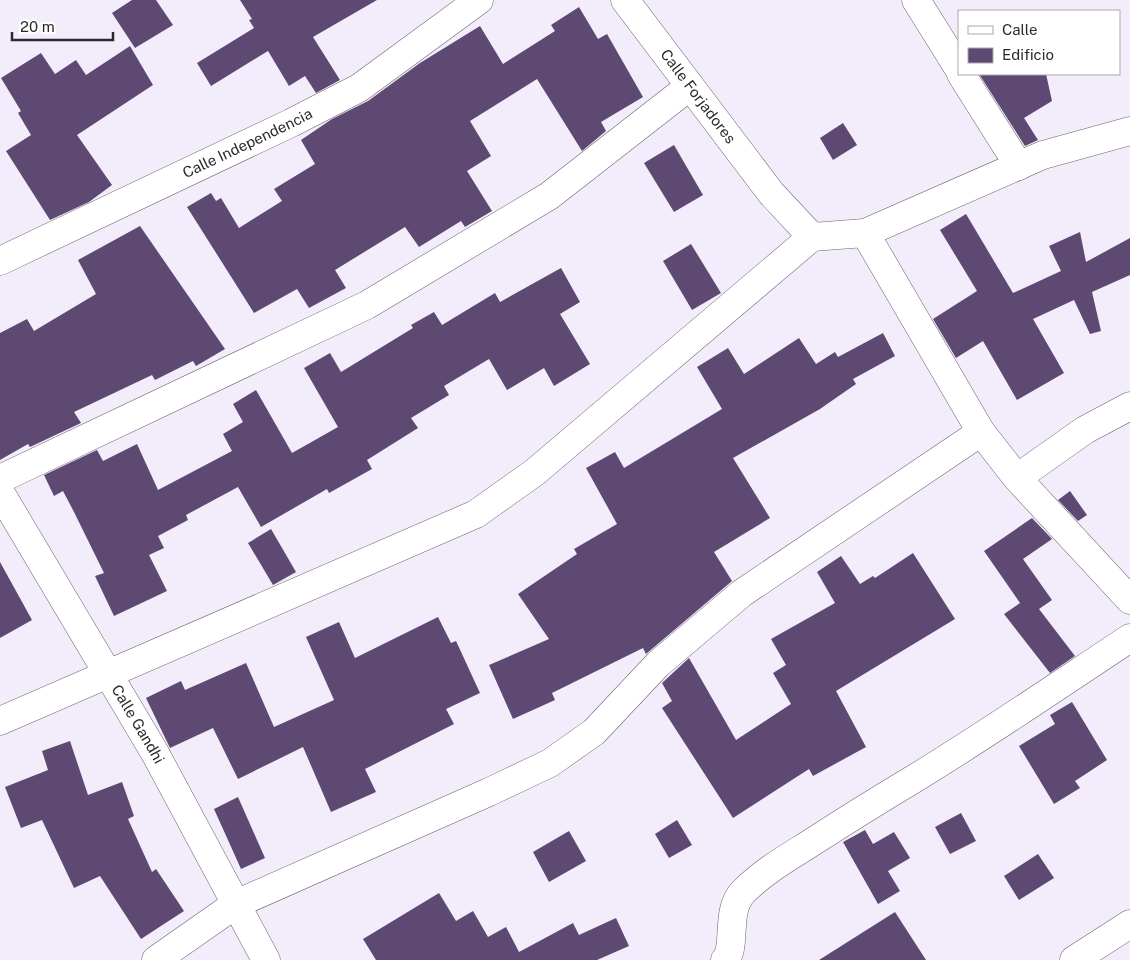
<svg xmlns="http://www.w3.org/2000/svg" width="1130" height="960" font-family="'Public Sans',sans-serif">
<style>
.building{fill:#5d4972}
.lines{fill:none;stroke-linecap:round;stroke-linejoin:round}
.minor-casing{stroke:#68636e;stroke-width:29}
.secondary-casing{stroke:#68636e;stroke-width:29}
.minor{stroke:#fff;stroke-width:28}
.secondary{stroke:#fff;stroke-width:28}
.labels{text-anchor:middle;stroke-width:5;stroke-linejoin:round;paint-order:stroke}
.street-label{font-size:15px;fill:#2b292e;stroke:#fff}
</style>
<rect width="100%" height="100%" fill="#f3edfb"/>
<g class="building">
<polygon points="132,0 156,0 173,25 135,48 112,13"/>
<polygon points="240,0 377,0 313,37 340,80 316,93 305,76 289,86 268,51 211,86 197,63 254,28 249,20 252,19"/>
<polygon points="579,7 598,39 607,34 643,97 601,122 606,131 582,151 537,79 470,121 491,156 467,171 492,211 465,227 461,221 419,247 405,227 335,270 346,288 309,308 297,289 254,313 187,207 211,193 216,201 221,198 239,228 282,201 274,189 315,164 301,140 332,119 368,101 420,63 480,26 503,64 555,31 551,25"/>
<polygon points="130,46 153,85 77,135 112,185 89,202 50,220 6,151 31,135 18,113 21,111 1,78 41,53 55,74 76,60 86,75"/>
<polygon points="979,74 1046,74 1052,101 1024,118 1038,140 1025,146"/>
<polygon points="843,123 857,145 833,160 820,138"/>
<polygon points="674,145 703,195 674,212 644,163"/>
<polygon points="966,214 1013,293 1061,271 1049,246 1080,232 1086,262 1130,238 1130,275 1092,292 1101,331 1090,334 1074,300 1033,319 1064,373 1017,400 983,341 956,358 933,319 977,291 940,230"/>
<polygon points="140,226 225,349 196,366 193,361 155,380 152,375 74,412 81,423 30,447 28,444 0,460 0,333 27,319 34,331 96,294 78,260"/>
<polygon points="691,244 721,293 692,310 663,261"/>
<polygon points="561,268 580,302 560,314 590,364 554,386 544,368 507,390 489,359 444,386 449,395 411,418 418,428 367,460 372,469 329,493 327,489 261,527 238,487 186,515 188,520 158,536 164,548 149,555 167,591 114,616 95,576 104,573 74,512 63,491 54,496 44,475 97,450 103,461 137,444 158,490 232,451 223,434 243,422 233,404 256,390 292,453 338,427 304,368 330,353 341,372 413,328 411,325 434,312 442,325 495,293 500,302"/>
<polygon points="883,333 895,356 853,379 856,384 820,409 733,458 770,518 714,552 732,581 646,654 643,648 552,693 555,700 513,719 489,665 549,639 518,594 577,554 574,549 617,524 586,468 615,452 624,468 722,409 697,367 728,348 744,374 799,338 816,364 835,352 838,357"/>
<polygon points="1070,491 1087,515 1078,521 1058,500"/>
<polygon points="1032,518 1052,539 1023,559 1052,600 1039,609 1075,656 1050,673 1004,614 1020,603 984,551"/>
<polygon points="271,529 296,572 273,585 248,543"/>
<polygon points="913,553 955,619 836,691 866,747 813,776 809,769 733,818 662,708 672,701 662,683 689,658 736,740 791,704 773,673 786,665 771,639 835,603 817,572 841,556 860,584 873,576 875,578"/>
<polygon points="0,562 32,620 0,638"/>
<polygon points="438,617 451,643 456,641 480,693 446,709 454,724 365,769 376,792 331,812 303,747 238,779 213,728 170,748 146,698 181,681 185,690 246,663 274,727 334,700 306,637 339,622 355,658"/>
<polygon points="1072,702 1107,760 1075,781 1080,788 1054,804 1019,746 1055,724 1050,715"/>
<polygon points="70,741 88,795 122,782 134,816 128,819 152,872 156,869 184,911 141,939 100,876 74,888 42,820 21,828 5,787 48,770 42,751"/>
<polygon points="238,797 265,858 241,869 214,809"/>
<polygon points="961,813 976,841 950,854 935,827"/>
<polygon points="677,820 692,845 669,858 655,834"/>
<polygon points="865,830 873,844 894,832 910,858 888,871 900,891 878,904 843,842"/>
<polygon points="569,831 586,861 549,882 533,852"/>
<polygon points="1038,854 1054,878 1019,900 1004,876"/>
<polygon points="439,893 456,921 473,911 488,937 506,927 519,952 573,923 579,935 616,918 629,946 597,960 376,960 363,939"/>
<polygon points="895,912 926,960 819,960"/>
</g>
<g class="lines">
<defs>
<g id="minor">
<path id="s1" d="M625 0 771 193 812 237"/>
<polyline points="916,0 959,69"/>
<polyline points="961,74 1019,166"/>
<polyline points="865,233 981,432 1017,478 1130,600"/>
<path id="s2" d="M0 261 291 123 359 88 479 0"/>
<polyline points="1017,478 1085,430 1130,406"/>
<polyline points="0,479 367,305 549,196 690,86"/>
<polyline points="0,721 476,514 535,472 812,237 865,233 1043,155 1130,131"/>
<polyline points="156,960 236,904 489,792 550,763 594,732 658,664 742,593 981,432"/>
<path d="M725 960C737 947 725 911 743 892 764 871 789 857 814 841 848 819 882 798 917 777 989 733 1059 685 1130 638"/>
<polyline points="1074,960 1130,924"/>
</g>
<g id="secondary">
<path id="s3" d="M0 492 155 753 266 960"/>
</g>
</defs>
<use href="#minor" class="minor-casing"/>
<use href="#secondary" class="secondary-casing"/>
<use href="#minor" class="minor"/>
<use href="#secondary" class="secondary"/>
</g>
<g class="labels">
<g class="street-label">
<text dy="5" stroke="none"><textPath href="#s1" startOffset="121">Calle Forjadores</textPath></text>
<text dy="5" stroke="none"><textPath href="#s2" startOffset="274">Calle Independencia</textPath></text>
<text dy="5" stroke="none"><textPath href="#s3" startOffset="270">Calle Gandhi</textPath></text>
</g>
</g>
<rect x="958" y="10" width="162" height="65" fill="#ffffff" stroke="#aaa9ab"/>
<rect x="968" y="26" width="25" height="8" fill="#ffffff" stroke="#aaa9ab"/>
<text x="1002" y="35" font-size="15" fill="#2b292e">Calle</text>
<rect x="968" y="48" width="25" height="15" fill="#5d4972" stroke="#aaa9ab"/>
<text x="1002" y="60" font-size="15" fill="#2b292e">Edificio</text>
<path d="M12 32v8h101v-8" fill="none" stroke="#2b292e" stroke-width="2.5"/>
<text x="20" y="32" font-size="15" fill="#2b292e" stroke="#ffffff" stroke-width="4" paint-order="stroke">20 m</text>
</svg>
